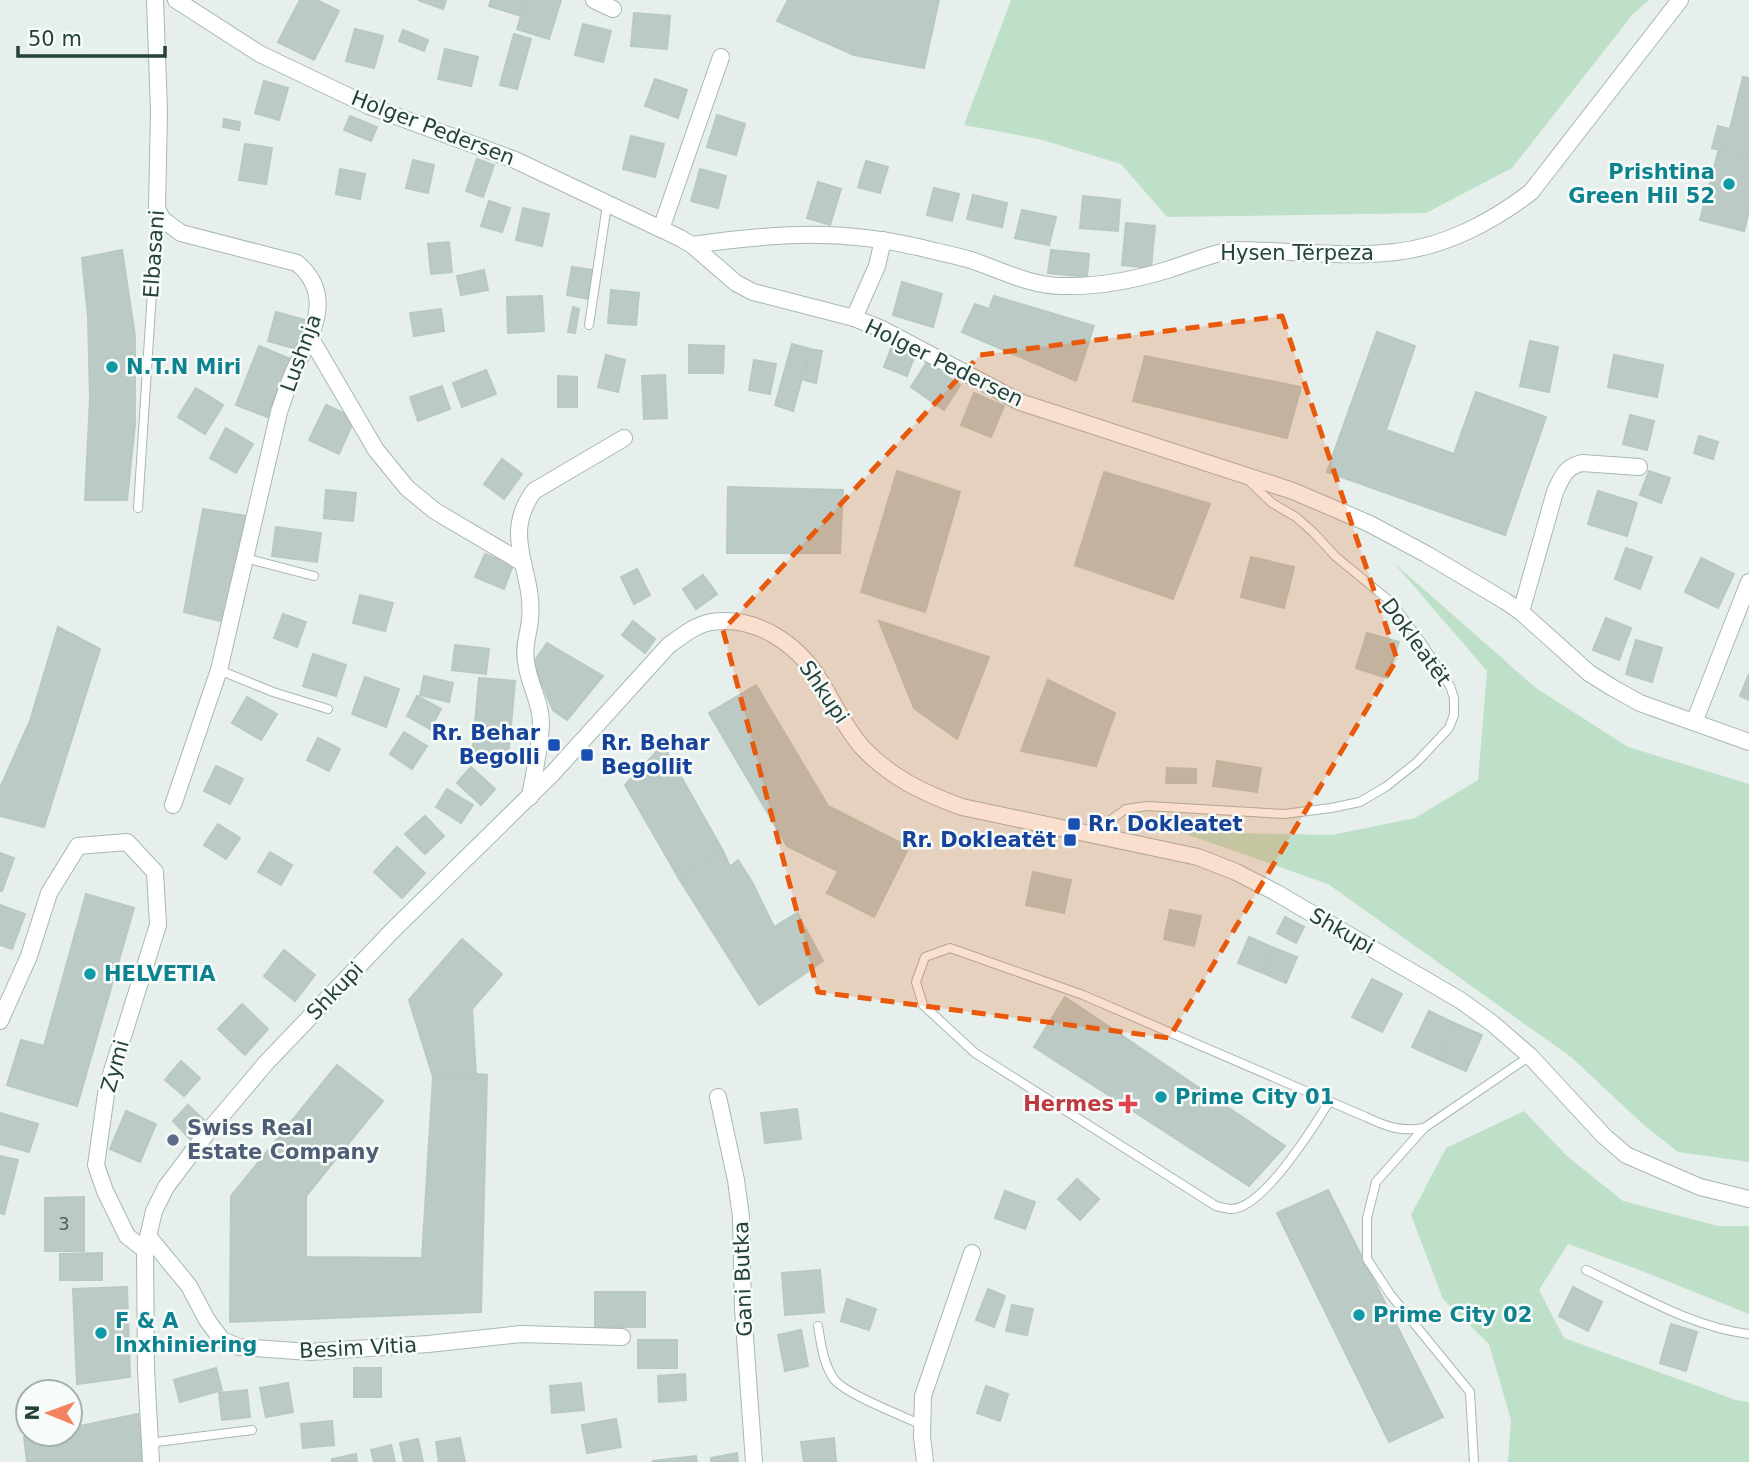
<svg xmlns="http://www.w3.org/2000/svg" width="1749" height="1462" font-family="'DejaVu Sans',sans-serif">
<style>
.green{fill:#bfe0c8}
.building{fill:#bbcac4;stroke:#b8c9c2;stroke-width:2}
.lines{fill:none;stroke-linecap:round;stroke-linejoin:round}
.service-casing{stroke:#a8b8b2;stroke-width:10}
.minor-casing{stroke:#a8b8b2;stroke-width:18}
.service{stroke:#fff;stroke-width:8}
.minor{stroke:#fff;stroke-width:16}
.marked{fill:#e8590c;fill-opacity:0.2;stroke:#e8590c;stroke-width:5;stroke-dasharray:14 9;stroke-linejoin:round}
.culture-dot{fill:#0f9aa8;stroke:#f7fbf9;stroke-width:2.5}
.transit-dot{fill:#1a4fb4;stroke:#f7fbf9;stroke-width:2.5}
.health-dot{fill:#e0444e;stroke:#f7fbf9;stroke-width:2.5}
.service-dot{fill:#5c6f8a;stroke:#f7fbf9;stroke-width:2.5}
.labels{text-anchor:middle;stroke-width:5;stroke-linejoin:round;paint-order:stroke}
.number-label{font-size:18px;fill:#4a645c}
.street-label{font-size:21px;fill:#24423a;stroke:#f7fbf9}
.culture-label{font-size:21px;font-weight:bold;fill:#0d838f;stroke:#f7fbf9;text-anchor:start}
.transit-label{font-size:21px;font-weight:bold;fill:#164399;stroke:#f7fbf9;text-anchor:end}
.health-label{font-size:21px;font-weight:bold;fill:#be3a42;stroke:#f7fbf9;text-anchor:end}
.service-label{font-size:21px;font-weight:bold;fill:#4e5e75;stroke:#f7fbf9;text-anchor:start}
</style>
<rect width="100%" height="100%" fill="#e6efeb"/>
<g class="green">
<polygon points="1011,0 1649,0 1633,14 1512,168 1426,213 1167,217 1121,164 1039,139 964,125"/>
<polygon points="1394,563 1536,688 1628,747 1749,784 1749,1162 1678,1152 1645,1126 1571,1057 1328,884 1180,832 1332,835 1415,818 1478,780 1487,671"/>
<polygon points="1524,1111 1567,1156 1623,1201 1718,1226 1749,1226 1749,1314 1637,1269 1568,1244 1539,1290 1564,1338 1736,1400 1749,1402 1749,1462 1508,1462 1511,1420 1489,1344 1443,1299 1411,1215 1446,1148"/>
</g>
<g class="building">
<polygon points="300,0 317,0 339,11 314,60 278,42"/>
<polygon points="418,0 446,0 443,9"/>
<polygon points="491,0 526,0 521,16 489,6"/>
<polygon points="526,0 561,0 549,39 517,29"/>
<polygon points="788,0 939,0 924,68 854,55 777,21"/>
<polygon points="634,13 670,16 667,49 631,46"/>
<polygon points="583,24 611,31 603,62 575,55"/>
<polygon points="355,29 383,36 374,68 346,61"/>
<polygon points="403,30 428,40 424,51 399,41"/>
<polygon points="514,34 531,39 517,89 500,85"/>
<polygon points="445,49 478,57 471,86 438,79"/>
<polygon points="1743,77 1749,78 1749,157 1712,148 1718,126 1730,129"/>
<polygon points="655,79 687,90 678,118 645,106"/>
<polygon points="264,81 288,88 279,120 255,113"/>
<polygon points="717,115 745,124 736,155 707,147"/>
<polygon points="350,116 377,127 371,141 344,130"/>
<polygon points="224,119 240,122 239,130 223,127"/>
<polygon points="631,136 664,144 655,177 623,169"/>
<polygon points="245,144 272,148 266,184 239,180"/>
<polygon points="1719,149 1749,157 1749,211 1744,231 1700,220"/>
<polygon points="477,159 494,165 483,197 466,191"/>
<polygon points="413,160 434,165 428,193 406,188"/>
<polygon points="866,161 888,167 880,193 858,187"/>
<polygon points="340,169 365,174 360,199 336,194"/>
<polygon points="700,169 726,176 718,208 691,201"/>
<polygon points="818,182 841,189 830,225 807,218"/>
<polygon points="934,188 959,194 952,221 927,215"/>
<polygon points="973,195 1007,203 1002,227 967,219"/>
<polygon points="1083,196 1120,200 1118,231 1080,228"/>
<polygon points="489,201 510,208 502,232 481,226"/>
<polygon points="523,208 549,214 542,246 516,240"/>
<polygon points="1022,210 1056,217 1049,245 1015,238"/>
<polygon points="1126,223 1155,226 1151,268 1122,265"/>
<polygon points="449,242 452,272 431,274 428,244"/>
<polygon points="122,250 135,336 135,424 127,500 85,500 90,398 88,317 82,258"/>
<polygon points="1051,250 1089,254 1087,277 1048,273"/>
<polygon points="572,267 593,270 589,299 567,295"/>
<polygon points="484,270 488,290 461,295 457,276"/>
<polygon points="902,282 942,294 933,327 893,315"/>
<polygon points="611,290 639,293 636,325 608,323"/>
<polygon points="542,296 544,331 508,333 507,297"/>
<polygon points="994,296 1094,326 1076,381 962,332 975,304 989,309"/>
<polygon points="573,307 579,309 575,333 568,332"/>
<polygon points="441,309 444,331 414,336 410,313"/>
<polygon points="276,312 305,320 297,349 268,341"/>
<polygon points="1377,332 1415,346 1386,430 1454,454 1476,392 1546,417 1505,535 1327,472"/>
<polygon points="1530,341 1558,347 1549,392 1520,386"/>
<polygon points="893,343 916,352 907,376 884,367"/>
<polygon points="792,344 810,349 793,411 775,405"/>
<polygon points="689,345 724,346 723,373 689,373"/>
<polygon points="259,346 293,360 270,418 236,405"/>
<polygon points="810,349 822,351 816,383 804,380"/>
<polygon points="606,355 625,360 618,392 598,387"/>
<polygon points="1614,355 1663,365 1657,397 1608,387"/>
<polygon points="1145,356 1301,387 1287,438 1133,401"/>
<polygon points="754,360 776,364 770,394 749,390"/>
<polygon points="927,362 960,385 944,410 911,387"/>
<polygon points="486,370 496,394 462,407 453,383"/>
<polygon points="665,375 667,418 644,419 642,376"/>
<polygon points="558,376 577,377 577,407 558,407"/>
<polygon points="442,386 450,409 418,421 410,397"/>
<polygon points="196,388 223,405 205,434 178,417"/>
<polygon points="974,393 1004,406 991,437 961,425"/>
<polygon points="326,405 355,418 339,454 309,440"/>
<polygon points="1630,415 1654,421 1647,450 1623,444"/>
<polygon points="226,428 253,444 236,473 210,458"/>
<polygon points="1699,436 1718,442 1713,459 1694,453"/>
<polygon points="502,459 522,474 504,499 484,484"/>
<polygon points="897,471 960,492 925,612 861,592"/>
<polygon points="1649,471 1670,478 1661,503 1640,495"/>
<polygon points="1104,472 1210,504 1173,599 1075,565"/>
<polygon points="728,487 843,490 840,553 727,553"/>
<polygon points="326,490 356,493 353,521 324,518"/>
<polygon points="1598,491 1637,503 1627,536 1588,524"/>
<polygon points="203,509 247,516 224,622 184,612"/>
<polygon points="276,527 321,533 317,562 272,556"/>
<polygon points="1626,548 1652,557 1640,589 1615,579"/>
<polygon points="485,554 513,565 504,589 475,577"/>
<polygon points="1251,557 1294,567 1284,608 1241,597"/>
<polygon points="1701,558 1734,574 1718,608 1685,592"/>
<polygon points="637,569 650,595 634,604 621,577"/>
<polygon points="703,575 717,594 696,609 683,589"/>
<polygon points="360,595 393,603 385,631 353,623"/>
<polygon points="283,614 306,622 297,647 274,638"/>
<polygon points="1606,618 1631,628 1619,660 1593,650"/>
<polygon points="633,621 655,639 645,653 622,635"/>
<polygon points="879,621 989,657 957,739 914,708"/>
<polygon points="58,627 100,649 44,827 0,816 0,788 30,721"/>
<polygon points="1367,633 1399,642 1387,678 1356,668"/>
<polygon points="1636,640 1662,648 1652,682 1626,674"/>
<polygon points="547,643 603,676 567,720 553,710 533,663"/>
<polygon points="455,645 489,649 486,674 452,670"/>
<polygon points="313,654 346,665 336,696 303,686"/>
<polygon points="1749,674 1749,700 1740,696"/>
<polygon points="424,676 453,683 449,702 420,695"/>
<polygon points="365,677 399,689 386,727 352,714"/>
<polygon points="479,678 515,681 508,760 472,757"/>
<polygon points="1048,680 1115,713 1096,766 1021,751"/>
<polygon points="756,685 828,806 909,847 874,917 827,893 838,871 787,846 709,713"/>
<polygon points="417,696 441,709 430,729 407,716"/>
<polygon points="247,697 277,714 261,740 232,723"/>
<polygon points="404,732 427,746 412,769 390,754"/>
<polygon points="318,738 340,749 329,771 307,760"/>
<polygon points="663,745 723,851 678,877 625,785"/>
<polygon points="1217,761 1261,768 1257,792 1213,786"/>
<polygon points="216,766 243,779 230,804 204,791"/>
<polygon points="471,767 495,789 481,805 457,783"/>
<polygon points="1167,768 1196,769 1196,783 1166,783"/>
<polygon points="447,789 473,805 461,823 436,807"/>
<polygon points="425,816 444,836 425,854 405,834"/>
<polygon points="218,824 240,838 226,859 204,845"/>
<polygon points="397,847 425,873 402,898 374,872"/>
<polygon points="723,851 730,867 738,860 752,882 774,927 797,913 823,961 759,1005 678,877"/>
<polygon points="270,852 292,865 281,885 258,872"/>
<polygon points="0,853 14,858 2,891 0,891"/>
<polygon points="1033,872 1071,880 1064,913 1026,905"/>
<polygon points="86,894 134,908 77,1106 7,1085 21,1040 44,1046"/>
<polygon points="0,905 25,914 12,949 0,945"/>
<polygon points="1170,910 1201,916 1194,946 1164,939"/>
<polygon points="1285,917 1304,927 1296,943 1277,933"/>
<polygon points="1249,937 1274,948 1263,973 1238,963"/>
<polygon points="462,939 502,974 472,1009 476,1074 433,1077 409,1000"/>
<polygon points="1274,948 1297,957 1286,983 1263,973"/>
<polygon points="284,950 315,975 295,1001 264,976"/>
<polygon points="1372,979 1402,994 1382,1032 1352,1017"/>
<polygon points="1065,997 1285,1146 1249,1186 1034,1047"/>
<polygon points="242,1004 268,1029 245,1055 218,1029"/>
<polygon points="1429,1011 1454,1023 1438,1059 1412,1047"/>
<polygon points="1454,1023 1482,1035 1466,1071 1438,1059"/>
<polygon points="181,1061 200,1078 184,1096 165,1080"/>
<polygon points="337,1065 383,1101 306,1196 306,1257 422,1258 433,1077 476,1074 487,1075 481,1312 230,1322 231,1196"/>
<polygon points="188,1105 206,1122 190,1139 173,1121"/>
<polygon points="797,1109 801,1139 765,1143 761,1113"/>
<polygon points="126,1111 156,1124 140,1162 110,1149"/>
<polygon points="0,1113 38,1124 29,1152 0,1144"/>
<polygon points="0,1156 18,1160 4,1214 0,1213"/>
<polygon points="1077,1179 1099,1199 1080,1220 1058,1199"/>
<polygon points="1328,1190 1443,1417 1389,1442 1277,1213"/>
<polygon points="1005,1191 1035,1202 1025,1229 995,1218"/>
<polygon points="84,1197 84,1251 45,1251 45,1198"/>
<polygon points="102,1253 102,1280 60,1280 60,1254"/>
<polygon points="820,1270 824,1312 785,1315 782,1273"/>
<polygon points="127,1287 130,1377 77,1384 73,1289"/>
<polygon points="1573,1287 1602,1302 1588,1331 1559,1316"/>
<polygon points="988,1289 1005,1296 994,1327 976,1320"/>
<rect x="595" y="1292" width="50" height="35"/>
<polygon points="847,1299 876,1309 869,1330 841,1321"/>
<polygon points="1012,1305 1033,1309 1027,1335 1006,1331"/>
<polygon points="1671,1324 1697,1332 1686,1371 1660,1363"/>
<polygon points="801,1330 808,1366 785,1371 778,1335"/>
<rect x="638" y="1340" width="39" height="28"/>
<polygon points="216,1368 222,1390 180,1402 174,1380"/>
<rect x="354" y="1368" width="27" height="29"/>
<polygon points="685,1374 686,1400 659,1402 658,1376"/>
<polygon points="288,1383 293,1412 266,1417 260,1388"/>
<polygon points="581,1383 584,1410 552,1413 550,1386"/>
<polygon points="986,1386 1008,1394 1000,1421 977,1413"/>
<polygon points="247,1390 250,1417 222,1420 219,1393"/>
<polygon points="138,1414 143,1462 27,1462 24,1437 39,1434 70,1434 70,1428"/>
<polygon points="616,1419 621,1447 587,1453 582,1425"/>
<polygon points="332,1421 334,1445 303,1448 301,1424"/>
<polygon points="460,1438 465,1462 439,1462 436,1442"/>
<polygon points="834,1438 836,1462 804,1462 801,1442"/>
<polygon points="418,1439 423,1462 404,1462 400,1443"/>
<polygon points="391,1445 395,1462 374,1462 371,1450"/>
<polygon points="737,1453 738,1462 711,1462 711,1458"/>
<polygon points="356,1454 357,1462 332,1462 332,1459"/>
<polygon points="696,1456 697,1462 653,1462 653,1461"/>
</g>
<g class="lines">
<defs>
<g id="service">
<polyline points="589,325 607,205"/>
<polyline points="138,508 157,215"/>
<polyline points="245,558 314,576"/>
<polyline points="219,670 273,692 328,709"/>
<polyline points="1092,833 1126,809 1147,806 1284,814 1331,808 1360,802 1387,786 1417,762 1449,728 1454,715 1454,698 1450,686 1421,642 1391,602 1335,556 1314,533 1296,517 1272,503 1248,480"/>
<path d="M1329 1102C1313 1128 1264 1207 1232 1209 1227 1209 1221 1207 1216 1206L975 1053 923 1005 916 982 925 957 950 948 1083 995 1366 1117C1387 1127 1402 1132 1424 1128"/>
<path d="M1586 1270C1638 1294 1691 1327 1749 1334"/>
<path d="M818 1326C821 1343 823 1364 834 1379 845 1394 903 1416 922 1425"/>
<polyline points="149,1443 252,1430"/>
<polyline points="1474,1462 1470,1392 1390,1294 1367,1259 1367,1218 1376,1182 1424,1128 1530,1056"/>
</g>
<g id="minor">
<path d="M155 0 159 111 157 208 162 219 181 233 297 263C336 296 311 334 294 371 288 384 284 398 279 412L219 670 173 805"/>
<polyline points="176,0 260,54 369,106 515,160 680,238 692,245 736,283 753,292 854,318 882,329 1020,402 1293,491 1370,524 1426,554 1505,601 1521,612 1589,673 1613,688 1640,703 1749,742"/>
<polyline points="594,0 613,9"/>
<polyline points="661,229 721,57"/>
<path d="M692 245C778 233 845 228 930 250 943 253 957 256 971 260 1000 270 1031 286 1062 286 1097 287 1134 280 1167 270 1190 263 1209 254 1233 250 1286 250 1342 258 1395 252 1444 247 1492 222 1531 192L1680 0"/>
<polyline points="854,318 877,266 883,240"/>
<polyline points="310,337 376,450 407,488 435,511 523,563"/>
<path d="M1521 612 1555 492C1562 477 1565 467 1582 463L1639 467"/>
<polyline points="1695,720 1749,582"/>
<path d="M530 797C534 773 540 748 541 723 541 701 528 683 526 661 523 646 529 634 530 619 535 571 500 537 534 491L624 438"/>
<polyline points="0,1021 29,956 49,893 78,846 127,842 155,872 158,925 107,1087 96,1165 105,1191 127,1236 145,1250"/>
<polyline points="718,1097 736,1180 741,1217 743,1309 754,1462"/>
<polyline points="148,1236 189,1286 207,1320 222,1340 239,1347 310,1352 428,1344 521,1334 622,1337"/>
<path d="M151 1462 146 1369 145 1250 154 1211 166 1187 206 1134 266 1063 393 930 553 773 669 645C682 636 695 625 711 622 755 615 796 643 819 679 833 701 844 727 862 747 890 777 923 793 962 807L1198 857 1236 872 1275 892 1460 1000 1492 1023 1530 1056 1604 1136 1626 1155 1700 1187 1749 1199"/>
<polyline points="925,1462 922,1437 923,1396 972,1253"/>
</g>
</defs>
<use href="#service" class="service-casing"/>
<use href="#minor" class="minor-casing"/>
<use href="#service" class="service"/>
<use href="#minor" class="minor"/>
</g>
<path class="marked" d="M1282 316 1397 659 1169 1038 818 992 723 630 980 355Z"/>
<g class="culture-dot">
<circle cx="1729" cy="184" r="7"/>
<circle cx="112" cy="367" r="7"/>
<circle cx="90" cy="974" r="7"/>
<circle cx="1161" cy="1097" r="7"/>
<circle cx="1359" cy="1315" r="7"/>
<circle cx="101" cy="1333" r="7"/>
</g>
<g class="transit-dot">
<rect x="547" y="738" width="14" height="14" rx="3.5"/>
<rect x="580" y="748" width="14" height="14" rx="3.5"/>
<rect x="1067" y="817" width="14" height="14" rx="3.5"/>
<rect x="1063" y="833" width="14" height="14" rx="3.5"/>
</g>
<path class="health-dot" d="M1124.5 1093.5h7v7h7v7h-7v7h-7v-7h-7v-7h7z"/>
<circle class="service-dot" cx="173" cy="1140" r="7"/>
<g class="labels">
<g class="number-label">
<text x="64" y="1230">3</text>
</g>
<g class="street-label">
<text transform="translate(433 128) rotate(21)" y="7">Holger Pedersen</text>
<text x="1297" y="260">Hysen Tërpeza</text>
<text transform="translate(154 254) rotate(-86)" y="7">Elbasani</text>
<text transform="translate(301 353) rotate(-70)" y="7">Lushnja</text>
<text transform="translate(944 363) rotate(26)" y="7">Holger Pedersen</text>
<text transform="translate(1416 642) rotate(54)" y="7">Dokleatët</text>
<text transform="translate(824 692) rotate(56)" y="7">Shkupi</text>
<text transform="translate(1342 931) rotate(30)" y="7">Shkupi</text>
<text transform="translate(335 991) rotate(-46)" y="7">Shkupi</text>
<text transform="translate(115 1066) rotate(-74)" y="7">Zymi</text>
<text transform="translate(743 1279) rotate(-92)" y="7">Gani Butka</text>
<text transform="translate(358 1348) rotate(-3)" y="7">Besim Vitia</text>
</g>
<g class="culture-label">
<text x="1715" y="179" text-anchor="end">Prishtina<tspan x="1715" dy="24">Green Hil 52</tspan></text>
<text x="126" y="374">N.T.N Miri</text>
<text x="104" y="981">HELVETIA</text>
<text x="1175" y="1104">Prime City 01</text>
<text x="1373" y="1322">Prime City 02</text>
<text x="115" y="1328">F &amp; A<tspan x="115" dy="24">Inxhiniering</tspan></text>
</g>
<g class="transit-label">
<text x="540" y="740">Rr. Behar<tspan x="540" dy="24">Begolli</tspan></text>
<text x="601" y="750" text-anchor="start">Rr. Behar<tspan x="601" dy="24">Begollit</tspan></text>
<text x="1088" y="831" text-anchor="start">Rr. Dokleatet</text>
<text x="1056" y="847">Rr. Dokleatët</text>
</g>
<g class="health-label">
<text x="1114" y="1111">Hermes</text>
</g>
<g class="service-label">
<text x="187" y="1135">Swiss Real<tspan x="187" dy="24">Estate Company</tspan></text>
</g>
</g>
<g transform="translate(49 1413) rotate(271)"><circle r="33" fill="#f7fbf9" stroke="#a3b1ad" stroke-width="2"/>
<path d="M0-5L12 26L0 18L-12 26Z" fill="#f4845f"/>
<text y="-10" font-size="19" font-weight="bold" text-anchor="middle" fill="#24423a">N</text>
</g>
<path d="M18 46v10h147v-10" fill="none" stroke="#24423a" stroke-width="3.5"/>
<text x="28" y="46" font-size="21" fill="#24423a" stroke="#f7fbf9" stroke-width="5" paint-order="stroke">50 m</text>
</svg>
